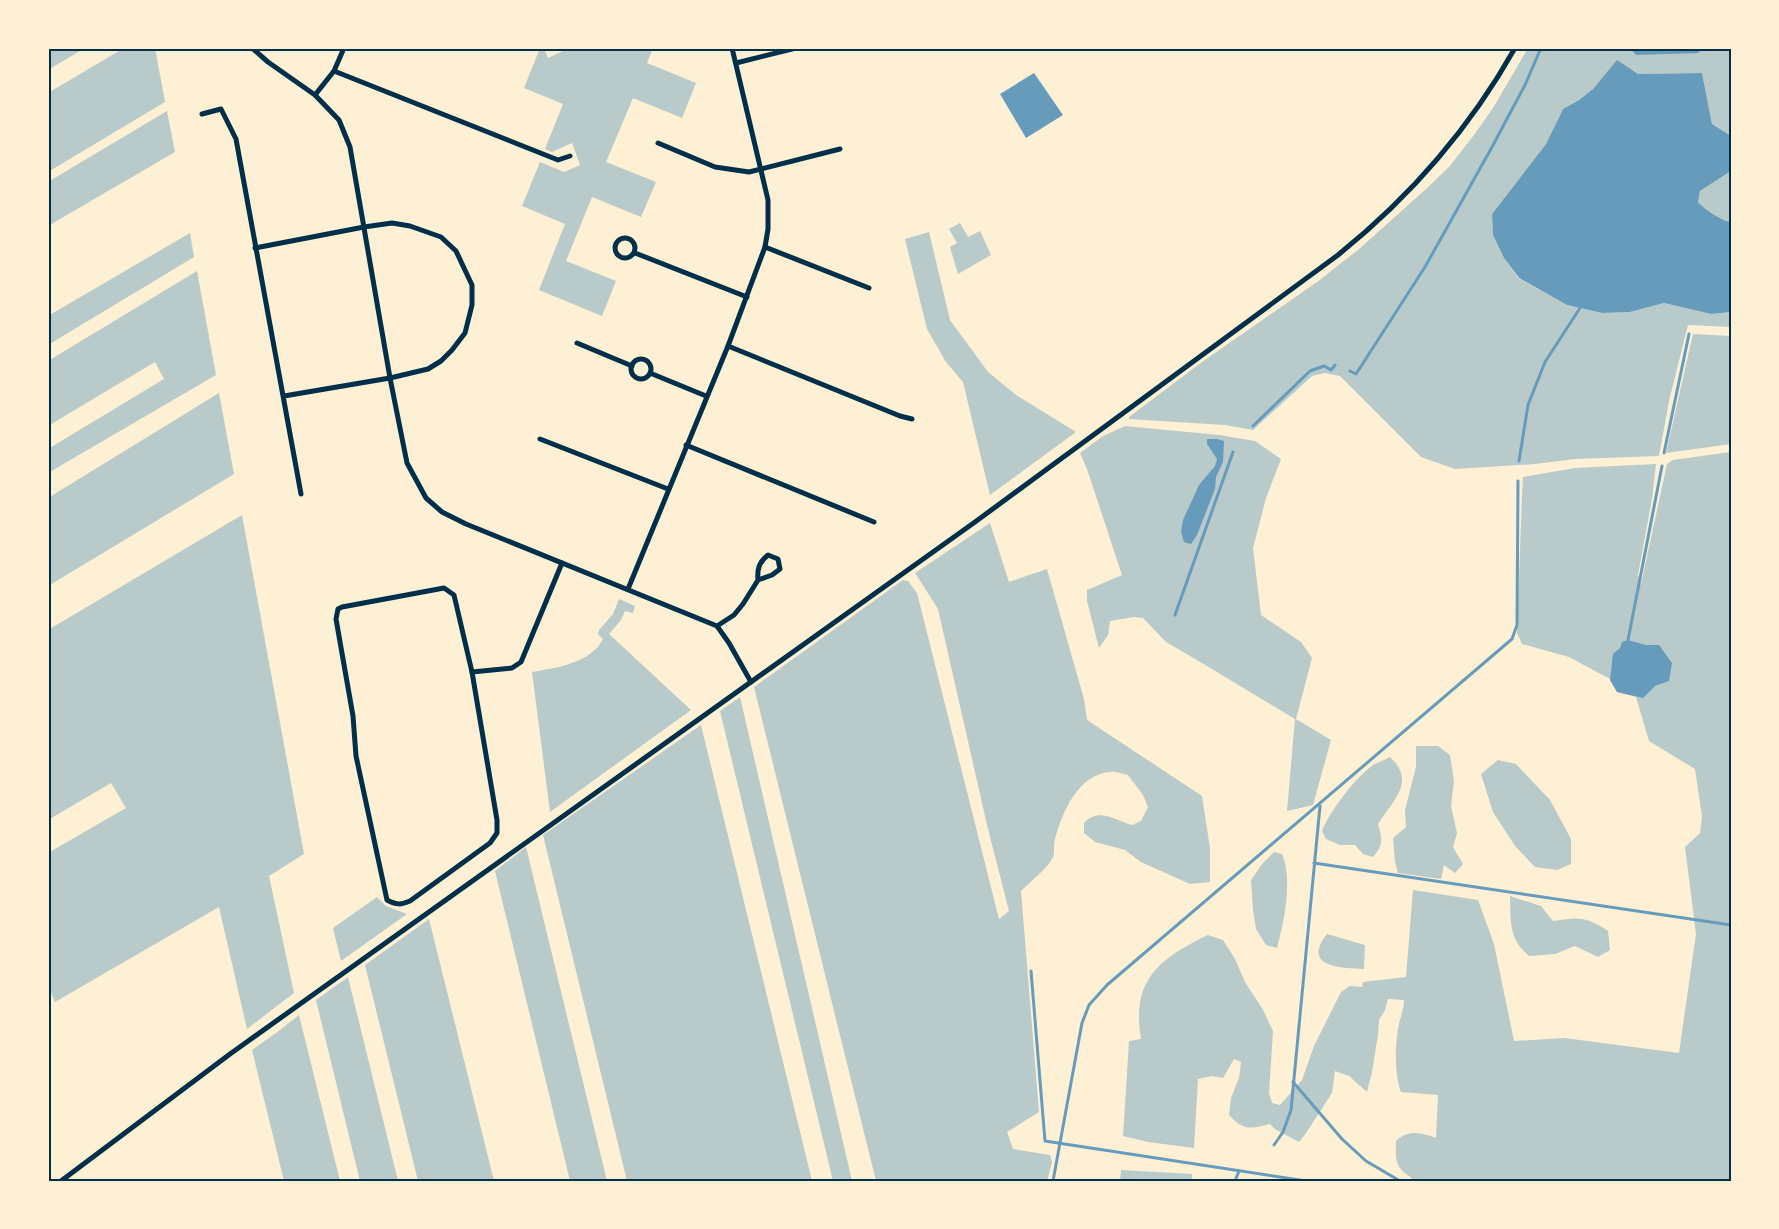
<svg xmlns="http://www.w3.org/2000/svg" width="1779" height="1229" font-family="'Roboto Condensed',sans-serif">
<style>
.green{fill:#b9caca}
.water{fill:#669bbc}
.lines{fill:none;stroke-linecap:round;stroke-linejoin:round}
.stream{stroke:#669bbc;stroke-width:3}
.minor{stroke:#003049;stroke-width:5}
.neatline{fill:none;stroke:#003049;stroke-width:2}
</style>
<rect width="100%" height="100%" fill="#fdf0d5"/>
<g class="green">
<polygon points="48,48 85,48 48,70"/>
<polygon points="124,48 155,48 165,102 48,172 48,93"/>
<polygon points="540,48 544,48 548,58 569,48 653,48 647,63 696,83 682,118 633,98 606,162 656,182 641,217 592,197 566,261 616,281 602,316 539,290 565,224 522,206 540,162 564,172 580,165 572,143 552,152 545,149 563,104 524,88"/>
<polygon points="1528,48 1731,48 1731,136 1712,124 1702,73 1638,74 1617,61 1593,89 1579,100 1563,109 1546,144 1492,214 1493,235 1504,258 1518,278 1567,305 1602,313 1630,312 1664,303 1711,314 1731,312 1731,327 1688,325 1669,401 1659,456 1575,459 1535,464 1455,469 1421,457 1340,376 1325,373 1312,376 1253,430 1225,425 1129,419 1129,417 1202,362 1317,282 1358,250 1426,189 1449,167 1474,135 1493,108"/>
<polygon points="167,111 175,152 48,226 48,182"/>
<path d="M1731 171V222C1722 221 1704 209 1698 202L1700 191Z"/>
<polygon points="960,223 968,237 980,231 991,255 958,274 950,247 957,243 949,229"/>
<polygon points="929,232 950,320 988,372 1016,395 1076,432 990,495 963,382 946,362 927,329 905,239"/>
<polygon points="190,233 194,257 48,345 48,316"/>
<polygon points="197,271 216,375 48,473 48,449 164,379 155,362 48,426 48,361"/>
<polygon points="1693,334 1731,336 1731,444 1666,453"/>
<polygon points="219,393 234,474 48,586 48,498"/>
<polygon points="1125,426 1219,435 1255,441 1281,459 1266,498 1253,548 1261,615 1301,642 1312,658 1296,719 1331,740 1313,805 1287,811 1295,719 1207,666 1166,642 1143,618 1134,617 1110,621 1108,635 1099,648 1087,601 1087,590 1122,575 1087,469 1080,453 1103,436"/>
<path d="M1731 452V1035L1729 1037 1731 1053V1181H1416C1396 1168 1395 1164 1396 1141 1409 1129 1421 1133 1436 1138L1438 1095 1401 1092C1394 1073 1395 1043 1399 1024 1401 1015 1404 1009 1404 1000L1388 999 1385 1010 1379 1020 1378 1035 1372 1072 1367 1092 1349 1076 1335 1071 1332 1093 1306 1133 1299 1142 1275 1129 1270 1124C1250 1129 1244 1131 1229 1115L1231 1098 1239 1078 1241 1062 1234 1059 1223 1078 1212 1076 1198 1079 1194 1148 1148 1142 1123 1136 1129 1041 1141 1039C1131 981 1158 959 1208 935L1223 940 1235 959 1245 982 1263 1010 1273 1031 1269 1093 1272 1103 1280 1105 1302 1080 1314 1046 1341 992 1350 986 1362 987 1363 982 1406 977 1413 890 1478 900 1494 944 1514 1041 1564 1038 1679 1053 1696 934 1685 847 1700 833 1702 816 1695 769 1649 741 1636 697 1617 692 1610 679 1569 657 1522 644 1517 633 1522 496 1523 477 1575 468 1656 464 1652 499 1638 575 1641 584 1667 464 1673 460Z"/>
<polygon points="242,515 304,854 269,876 294,993 247,1029 219,907 55,1002 48,985 48,853 126,808 111,783 48,820 48,630"/>
<path d="M990 523 1009 582 1047 569 1084 699 1087 720 1202 796 1210 848V882L1190 884 1141 862 1125 850 1095 842 1084 833V823C1099 807 1114 820 1132 825L1141 821 1148 807 1143 795 1128 775C1123 774 1115 771 1110 772 1078 774 1062 813 1055 839 1053 845 1055 852 1053 857 1049 867 1029 883 1021 891L1039 1112 1007 1132 1013 1149 1050 1155 1052 1162 1047 1181H876L754 687 903 580 908 581 917 593 999 919 1009 911 987 825 938 609 915 573Z"/>
<path d="M619 599 635 606 633 613 625 611 621 620 609 634 691 710 550 812 532 672C556 668 591 663 603 639L598 634 599 630 613 614Z"/>
<polygon points="740,697 852,1181 833,1181 720,711"/>
<polygon points="701,725 812,1181 627,1181 543,835"/>
<polygon points="1416,746 1438,746 1450,755 1454,781 1451,806 1457,833 1453,847 1463,864 1455,873 1444,865 1441,879 1398,873 1395,862 1393,838 1406,827 1405,810 1416,767"/>
<path d="M1390 757C1417 782 1392 801 1378 824 1382 838 1384 845 1373 857L1363 854 1355 845H1340L1326 839 1322 831C1330 811 1355 778 1373 765 1378 762 1385 760 1390 757Z"/>
<polygon points="1498,760 1516,764 1550,800 1571,839 1571,864 1557,870 1535,867 1515,846 1493,812 1481,774"/>
<polygon points="526,847 607,1181 570,1181 495,871"/>
<path d="M1274 852 1282 854C1293 881 1284 921 1277 948L1266 945 1256 929 1253 910 1251 880 1262 864Z"/>
<path d="M1510 896 1541 906 1553 921C1580 917 1585 916 1608 931L1610 950 1598 957 1575 946 1555 954 1529 956C1508 938 1511 921 1510 896Z"/>
<polygon points="377,897 386,906 407,914 341,961 333,928"/>
<polygon points="429,919 494,1181 418,1181 365,965"/>
<path d="M1327 934 1365 945 1364 969C1341 968 1301 967 1327 934Z"/>
<polygon points="348,977 398,1181 360,1181 316,1000"/>
<polygon points="299,1015 340,1181 284,1181 252,1050 276,1033"/>
<polygon points="1121,1170 1192,1174 1192,1181 1120,1181"/>
</g>
<g class="water">
<polygon points="1630,48 1703,48 1698,53 1636,55"/>
<path d="M1617 60 1638 74 1702 73 1712 124 1731 136V171L1700 191 1698 202C1704 209 1722 221 1731 222V312L1711 314 1664 303 1630 312 1602 313 1567 305 1519 278 1504 258 1493 235 1492 214 1546 144 1563 109 1579 100 1593 89Z"/>
<polygon points="1034,73 1063,115 1026,138 1000,94"/>
<polygon points="1207,439 1217,439 1224,441 1223,462 1216,477 1215,489 1197,535 1191,544 1184,542 1181,532 1183,520 1199,485 1215,466 1217,459 1207,444"/>
<polygon points="1628,640 1646,645 1659,645 1672,663 1669,681 1655,686 1643,698 1617,692 1610,680 1613,654 1620,648 1622,642"/>
</g>
<g class="lines">
<g class="stream">
<polyline points="1350,371 1356,374 1425,267 1492,147 1525,85 1541,48"/>
<polyline points="1253,426 1310,371 1324,366 1331,370 1335,365"/>
<polyline points="1664,453 1689,334"/>
<polyline points="1519,461 1528,405 1545,362 1580,308"/>
<polyline points="1175,615 1233,452"/>
<polyline points="1628,640 1662,466"/>
<polyline points="1314,863 1731,925"/>
<polyline points="1031,971 1045,1141 1306,1181"/>
<polyline points="1293,1082 1342,1139 1366,1161 1400,1181"/>
<polyline points="1274,1145 1283,1132 1291,1110 1320,806"/>
<polyline points="1053,1181 1082,1023 1089,1005 1107,985 1512,639 1517,625 1518,481"/>
<polyline points="1235,1181 1239,1171"/>
</g>
<g class="minor">
<polyline points="252,48 268,62 315,95 339,120 350,147 390,378 407,463 426,498 442,512 466,524 717,626 729,643 751,682"/>
<polyline points="736,63 796,48"/>
<polyline points="334,71 558,160 570,156"/>
<polyline points="315,95 334,71 344,48"/>
<polyline points="202,114 221,109 236,139 301,494"/>
<polyline points="658,143 715,167 749,172 840,149"/>
<circle cx="625" cy="248" r="10"/>
<polyline points="765,247 869,288"/>
<polyline points="255,248 364,227 392,223 410,226 441,237 456,251 472,285 472,305 465,333 452,350 441,361 428,369 390,378 284,396"/>
<polyline points="635,253 747,297"/>
<polyline points="577,343 632,366"/>
<polyline points="728,346 900,416 912,419"/>
<circle cx="641" cy="369" r="10"/>
<polyline points="650,373 706,396"/>
<polyline points="540,439 668,489"/>
<polyline points="686,445 874,522"/>
<path d="M444 588 454 595 472 672 497 820V833L490 843 410 901C401 905 396 905 387 900L356 756 353 716 336 619 338 609 342 607Z"/>
<polyline points="628,589 728,346 765,247 768,229 768,200 732,48"/>
<path d="M717 626 734 615 743 604 758 580 772 575 780 569 778 559 768 555C759 562 757 569 758 580"/>
<polyline points="472,672 512,668 521,662 562,563"/>
<path d="M61 1181 230 1054 975 522 1338 255C1410 197 1470 128 1515 48"/>
</g>
</g>
<rect width="1779" height="1229" fill="none" stroke="#fdf0d5" stroke-width="99"/>
<rect x="50" y="50" width="1680" height="1130" class="neatline"/>
</svg>
